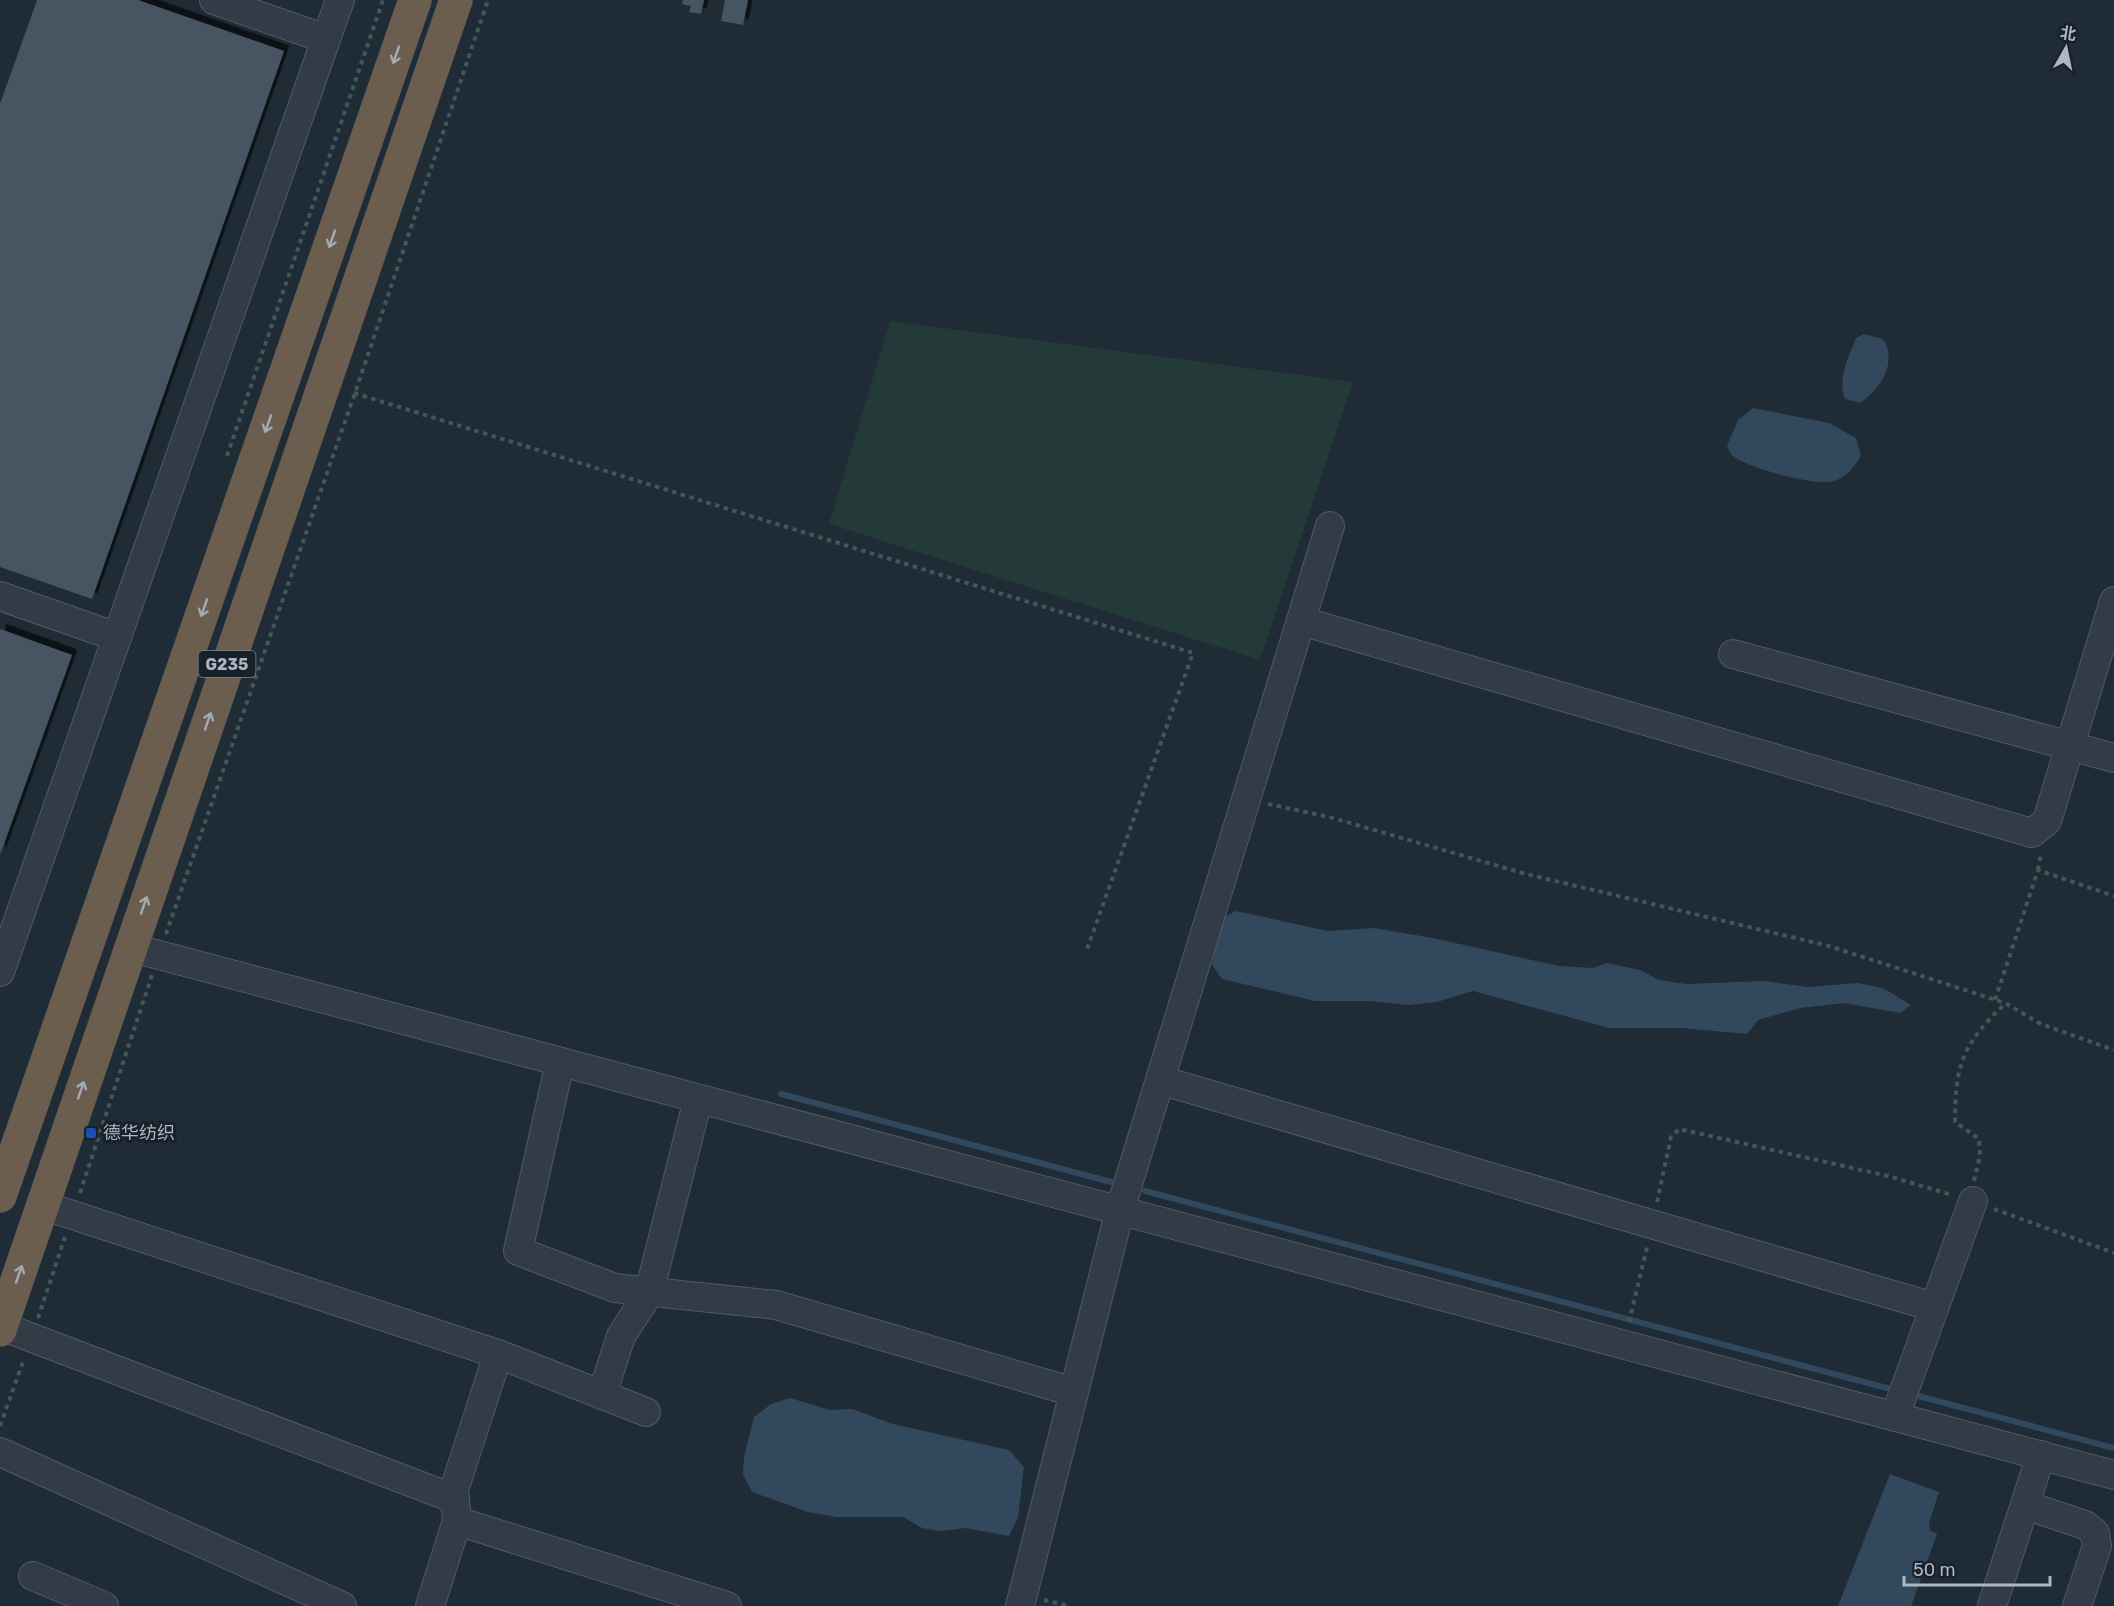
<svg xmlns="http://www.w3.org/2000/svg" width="2114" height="1606" font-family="Rubik,'Noto Sans SC',sans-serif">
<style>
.green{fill:#243a39}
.water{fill:#32485d}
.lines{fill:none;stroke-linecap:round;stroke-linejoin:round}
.stream{stroke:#32485d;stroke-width:6}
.building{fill:#465562;filter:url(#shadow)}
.minor-casing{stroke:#505a64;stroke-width:30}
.highway-casing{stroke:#3d4750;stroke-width:34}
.path{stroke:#425758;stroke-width:4;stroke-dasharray:4.5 4.5;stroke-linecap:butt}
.minor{stroke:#323c46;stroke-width:28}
.highway{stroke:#6c5e4f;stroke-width:33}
.oneway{stroke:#a2aab2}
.transit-dot{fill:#1a4fb4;stroke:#18212a;stroke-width:2}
.labels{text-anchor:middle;stroke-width:6;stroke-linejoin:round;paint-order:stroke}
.shield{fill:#18212a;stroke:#808a95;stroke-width:1.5}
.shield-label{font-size:16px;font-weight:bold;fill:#acb7c3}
.poi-label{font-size:18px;fill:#acb7c3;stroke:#18212a;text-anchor:start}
</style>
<defs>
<filter id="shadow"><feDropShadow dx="5.5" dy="-5.5" stdDeviation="0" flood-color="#0009"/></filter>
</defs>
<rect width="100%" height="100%" fill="#1f2b35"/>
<polygon class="green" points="890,321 1353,382 1260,660 829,524"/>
<g class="water">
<path d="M1864 334 1883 339C1898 362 1881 389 1860 403L1845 399C1837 378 1849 357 1856 338Z"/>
<path d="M1753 408 1829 423 1856 438 1861 456C1854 467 1847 477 1834 481 1817 487 1749 468 1734 457 1730 454 1729 450 1727 446L1738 420Z"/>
<polygon points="1236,911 1328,931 1374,928 1433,938 1559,966 1593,968 1607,963 1640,970 1659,980 1686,984 1763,981 1808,987 1858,983 1883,988 1911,1005 1900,1013 1844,1003 1800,1008 1758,1020 1747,1034 1682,1028 1609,1028 1473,991 1437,1002 1409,1005 1369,1001 1315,1001 1222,979 1212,965 1222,918"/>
<polygon points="790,1398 830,1410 852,1409 893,1424 1009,1450 1024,1467 1018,1518 1009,1536 965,1528 940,1531 922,1528 903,1517 836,1517 808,1512 752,1492 743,1474 744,1457 754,1417 771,1404"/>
<polygon points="1890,1474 1939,1492 1929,1523 1930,1530 1937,1534 1911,1606 1838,1606"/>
</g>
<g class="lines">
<g class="stream">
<polyline points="781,1094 1111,1182"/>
<polyline points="1145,1191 1898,1391"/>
<polyline points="1911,1394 2114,1448"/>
</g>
</g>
<g class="building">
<polygon points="37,0 138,0 284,51 92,599 0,567 0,104"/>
<polygon points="683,0 704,0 701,14 689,12 691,6 682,4"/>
<polygon points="725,0 748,0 743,25 721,21"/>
<polygon points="0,629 72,655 0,855"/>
</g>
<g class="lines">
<defs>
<g id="minor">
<polyline points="326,39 340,0"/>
<polyline points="0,596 117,637"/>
<polyline points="1301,621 2032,833 2047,821 2114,601"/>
<polyline points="1733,654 2114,758"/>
<polyline points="129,947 2114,1475"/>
<polyline points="0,972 326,39 214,0"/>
<polyline points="560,1062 518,1251 615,1288 776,1305 1074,1392"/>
<polyline points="1160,1080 1934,1307"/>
<polyline points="42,1205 498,1354 646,1412"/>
<polyline points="1,1326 455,1499"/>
<polyline points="602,1395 621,1336 649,1293 698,1099"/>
<polyline points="1895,1416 1973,1201"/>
<polyline points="0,1452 342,1606"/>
<polyline points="2025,1505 2085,1525 2095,1533 2097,1546 2077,1606"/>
<polyline points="457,1521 727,1606"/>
<polyline points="33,1576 104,1606"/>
<polyline points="430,1606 457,1521 454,1490 498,1354"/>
<polyline points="1020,1606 1120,1210 1330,526"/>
<polyline points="1992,1606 2041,1455"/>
</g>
<g id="highway">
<polyline points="0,1196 415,0"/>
<polyline points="0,1330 456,0"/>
</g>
</defs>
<use href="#minor" class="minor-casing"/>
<use href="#highway" class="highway-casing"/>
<g class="path">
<polyline points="354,393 1193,653 1086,952"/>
<polyline points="227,456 383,0"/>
<polyline points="1268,804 1329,817 1526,874 1829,946 2005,1003 2041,1024 2114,1050"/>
<polyline points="2038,870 2041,854"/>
<polyline points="166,934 355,393 488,0"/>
<polyline points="1995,1000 2038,870 2114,896"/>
<path d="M1974 1181 1980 1156 1979 1139 1955 1122C1955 1065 1963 1043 2005 1004"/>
<polyline points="80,1193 152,975"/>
<polyline points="1657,1202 1671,1137 1679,1129 1888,1176 1952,1195"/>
<polyline points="1994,1209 2114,1253"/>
<polyline points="38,1318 65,1237"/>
<polyline points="1629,1322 1647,1247"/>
<polyline points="0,1426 24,1359"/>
<polyline points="1044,1600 1069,1606"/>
</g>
<use href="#minor" class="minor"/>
<use href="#highway" class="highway"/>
</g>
<defs><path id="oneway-shaft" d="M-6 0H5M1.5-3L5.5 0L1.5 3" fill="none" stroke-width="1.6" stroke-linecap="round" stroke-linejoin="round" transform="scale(1.5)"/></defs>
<g class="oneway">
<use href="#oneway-shaft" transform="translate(396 55) rotate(109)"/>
<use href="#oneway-shaft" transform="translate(332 239) rotate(109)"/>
<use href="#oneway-shaft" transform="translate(268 424) rotate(109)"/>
<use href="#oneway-shaft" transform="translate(204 608) rotate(109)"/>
<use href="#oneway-shaft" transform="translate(208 721) rotate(-71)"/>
<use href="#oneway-shaft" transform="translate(144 905) rotate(-71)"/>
<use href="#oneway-shaft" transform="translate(81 1090) rotate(-71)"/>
<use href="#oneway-shaft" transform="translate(19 1274) rotate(-71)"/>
</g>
<rect class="transit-dot" x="85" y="1127" width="12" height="12" rx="3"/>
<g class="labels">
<rect class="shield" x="198.5" y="651" width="57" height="26" rx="4.5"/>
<g class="shield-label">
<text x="227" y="670">G235</text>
</g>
<g class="poi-label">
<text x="103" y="1139">德华纺织</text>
</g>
</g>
<g transform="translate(2066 48) rotate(9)" stroke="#18212a" stroke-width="4.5" paint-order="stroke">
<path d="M0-4.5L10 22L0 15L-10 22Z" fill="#acb7c3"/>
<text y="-9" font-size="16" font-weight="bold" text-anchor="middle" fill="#acb7c3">北</text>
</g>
<path d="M1904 1576v9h146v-9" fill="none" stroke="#acb7c3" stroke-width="3"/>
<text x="1913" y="1576" font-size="18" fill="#acb7c3" stroke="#18212a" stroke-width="4.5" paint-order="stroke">50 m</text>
</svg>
